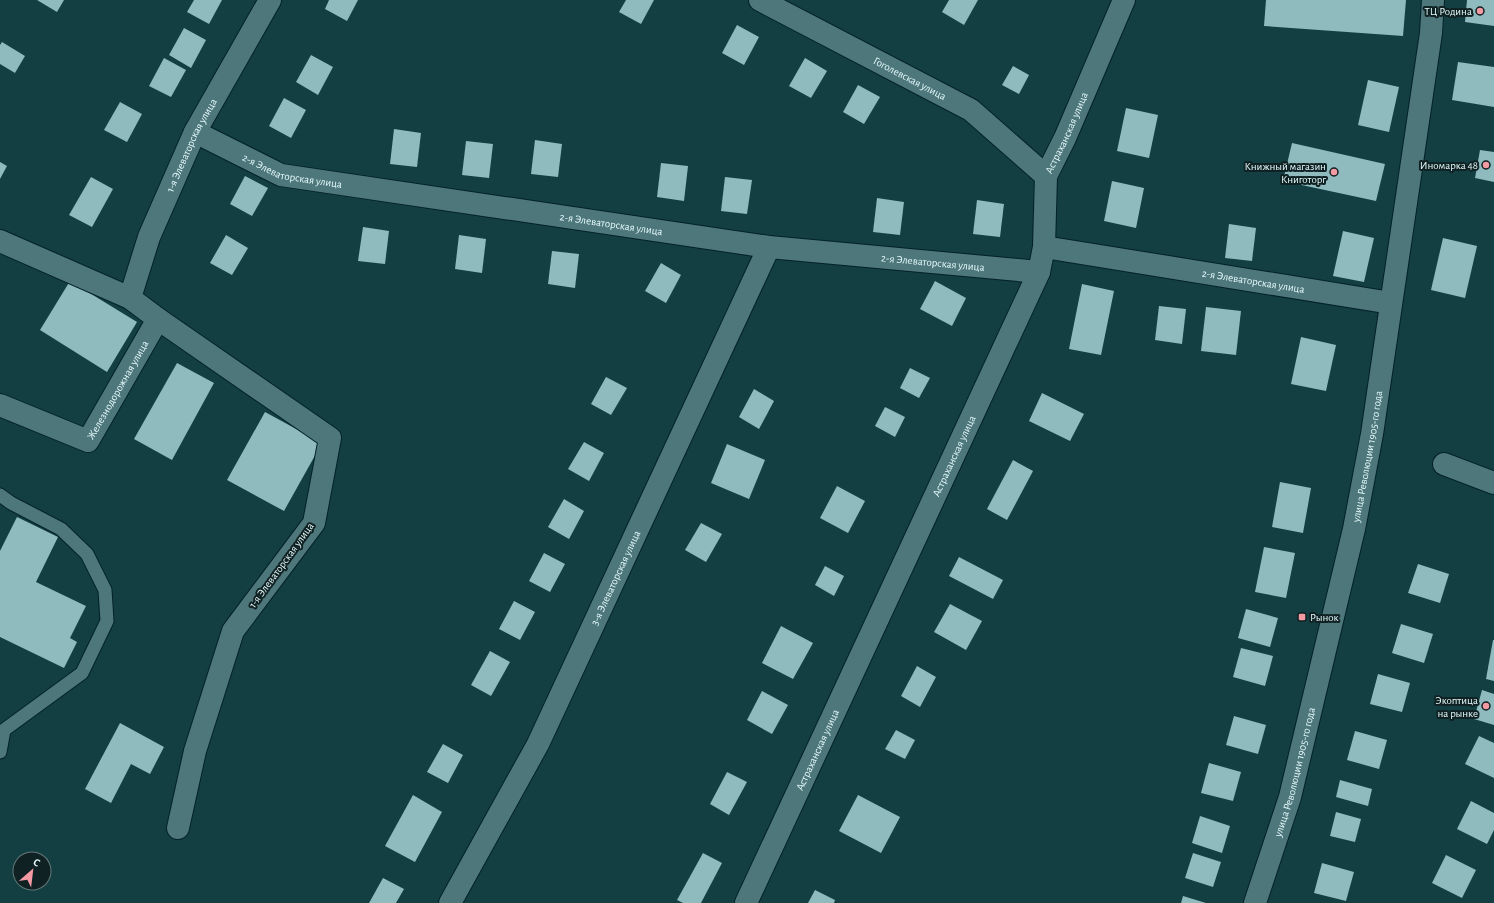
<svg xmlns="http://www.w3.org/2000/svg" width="1494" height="903" font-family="'Alegreya Sans',sans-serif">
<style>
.building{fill:#8fbabe}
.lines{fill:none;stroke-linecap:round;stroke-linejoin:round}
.service-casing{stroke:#032326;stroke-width:15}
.minor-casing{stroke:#032326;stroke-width:24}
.tertiary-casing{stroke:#032326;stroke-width:24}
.service{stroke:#4e777b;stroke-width:13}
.minor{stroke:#4e777b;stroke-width:22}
.tertiary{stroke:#4e777b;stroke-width:22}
.poi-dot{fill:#f49aa3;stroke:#102123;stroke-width:1.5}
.labels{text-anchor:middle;stroke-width:4;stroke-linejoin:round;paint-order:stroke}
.poi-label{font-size:11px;fill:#e3f9fb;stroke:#102123;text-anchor:end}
.street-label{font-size:11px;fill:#e3f9fb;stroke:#102123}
</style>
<rect width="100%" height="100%" fill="#133e42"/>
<g class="building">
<polygon points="37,0 64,0 57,12"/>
<polygon points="194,0 222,0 209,24 187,12"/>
<polygon points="329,0 358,0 347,21 325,9"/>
<polygon points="626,0 654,0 641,24 619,12"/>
<polygon points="949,0 978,0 964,25 942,12"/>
<polygon points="1266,0 1406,0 1403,36 1264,26"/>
<polygon points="1467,0 1494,0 1494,26 1465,22"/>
<polygon points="737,25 759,37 744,65 722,53"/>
<polygon points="184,28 206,40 191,68 169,55"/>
<polygon points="2,42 25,56 15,73 0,64 0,45"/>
<polygon points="311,55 333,67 318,95 296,82"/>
<polygon points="164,58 186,70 171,97 149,86"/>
<polygon points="805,58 827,71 811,98 789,86"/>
<polygon points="1458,62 1494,67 1494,107 1452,100"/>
<polygon points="1013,66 1029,75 1019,94 1002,85"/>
<polygon points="1368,80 1399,87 1389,132 1358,125"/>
<polygon points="858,85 880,97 864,124 843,112"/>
<polygon points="284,98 306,110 291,138 269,126"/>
<polygon points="120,102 142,114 127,142 104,130"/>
<polygon points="1126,108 1158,115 1149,158 1117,151"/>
<polygon points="394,129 421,133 417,167 390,164"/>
<polygon points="535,140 562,144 558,177 531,174"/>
<polygon points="466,141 493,144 489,178 462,175"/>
<polygon points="1292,143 1385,164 1376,201 1283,181"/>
<polygon points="1480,150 1494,152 1494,182 1475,178"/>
<polygon points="0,162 7,166 0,179"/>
<polygon points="661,163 688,166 684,201 657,197"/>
<polygon points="245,176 268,188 252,216 230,204"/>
<polygon points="91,177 113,189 92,227 69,215"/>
<polygon points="725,177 752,180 747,214 721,211"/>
<polygon points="1112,181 1144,188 1136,228 1104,221"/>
<polygon points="877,198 904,202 900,235 873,232"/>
<polygon points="977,200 1004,204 1000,237 973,234"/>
<polygon points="1229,224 1256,228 1252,261 1225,258"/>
<polygon points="363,227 389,231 385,264 358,261"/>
<polygon points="1343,231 1374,238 1364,282 1333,276"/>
<polygon points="226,235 248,248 232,275 210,263"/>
<polygon points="459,235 486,239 482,273 455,269"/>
<polygon points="1443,238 1477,246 1465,298 1431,290"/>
<polygon points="552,251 579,254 575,288 548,284"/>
<polygon points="661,263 681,275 666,303 645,291"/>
<polygon points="70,281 137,322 107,372 40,330"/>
<polygon points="935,281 966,298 952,326 920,309"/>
<polygon points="1082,284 1114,291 1101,355 1069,349"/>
<polygon points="1159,306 1186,309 1182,344 1155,340"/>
<polygon points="1206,307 1241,311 1236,355 1201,351"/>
<polygon points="1301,337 1336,345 1326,391 1291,384"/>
<polygon points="177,363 214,383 172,460 134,439"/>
<polygon points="910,368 930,378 919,398 900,388"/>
<polygon points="606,377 627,388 611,415 591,404"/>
<polygon points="754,389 774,401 759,429 739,417"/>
<polygon points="1042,393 1084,414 1070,441 1029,421"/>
<polygon points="885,407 905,417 895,437 875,426"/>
<polygon points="265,412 322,443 284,511 227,480"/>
<polygon points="584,442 604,453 589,481 568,469"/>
<polygon points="727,444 765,460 749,499 711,483"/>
<polygon points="1013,460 1033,471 1007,520 987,509"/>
<polygon points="1280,482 1311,488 1303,533 1272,527"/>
<polygon points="837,486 865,501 848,533 820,518"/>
<polygon points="564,499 584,511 569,539 548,527"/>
<polygon points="17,517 58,537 36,582 86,606 70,638 77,642 64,668 0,637 0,551"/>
<polygon points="701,523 722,534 706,562 685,550"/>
<polygon points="1264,547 1295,553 1286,598 1255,592"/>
<polygon points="544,553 565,564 550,592 529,581"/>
<polygon points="959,557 1003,580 993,599 949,576"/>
<polygon points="1418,564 1449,574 1440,603 1408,593"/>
<polygon points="825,566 844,576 834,596 815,585"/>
<polygon points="514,601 535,612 520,640 499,629"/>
<polygon points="950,604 982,621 966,650 934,632"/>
<polygon points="1246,609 1278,618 1270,647 1238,638"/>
<polygon points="1401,624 1433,634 1424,663 1392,653"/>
<polygon points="781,626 813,643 793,679 762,663"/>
<polygon points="1493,640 1494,640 1494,681 1486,679"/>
<polygon points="1241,648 1273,656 1265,686 1233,677"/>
<polygon points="490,651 510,662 491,696 471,685"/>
<polygon points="917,666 936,677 920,707 901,696"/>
<polygon points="1378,674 1410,683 1402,712 1370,704"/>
<polygon points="1482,690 1494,694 1494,725 1474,719"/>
<polygon points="762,691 788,705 772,734 747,720"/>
<polygon points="1234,716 1266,725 1258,754 1226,745"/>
<polygon points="120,723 164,747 150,774 131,764 111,803 85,789"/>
<polygon points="896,730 915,740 905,759 885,749"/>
<polygon points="1355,731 1387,740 1379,769 1347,760"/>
<polygon points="1479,736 1494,743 1494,778 1465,764"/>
<polygon points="443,744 463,755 448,783 427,772"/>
<polygon points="1209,763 1241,772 1233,801 1201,793"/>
<polygon points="727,772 747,782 729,815 710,804"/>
<polygon points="1340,780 1372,789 1368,806 1336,797"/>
<polygon points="413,795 442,812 415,862 385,846"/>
<polygon points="858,795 900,817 881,853 839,831"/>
<polygon points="1471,801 1494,813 1494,830 1487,844 1457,829"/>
<polygon points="1336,812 1361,819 1355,842 1330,836"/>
<polygon points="1200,816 1230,826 1222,853 1192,843"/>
<polygon points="703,853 722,863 701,903 683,903 677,900"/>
<polygon points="1193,853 1221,862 1213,887 1185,878"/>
<polygon points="1446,855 1476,870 1462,898 1432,883"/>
<polygon points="1322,863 1354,872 1346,901 1314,893"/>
<polygon points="383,878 404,889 396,903 369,903"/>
<polygon points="815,890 835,900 834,903 808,903"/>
<polygon points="1183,896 1206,903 1181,903"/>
</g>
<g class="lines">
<defs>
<polyline id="service" points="0,495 11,503 61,529 87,554 105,590 107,621 82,673 4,730 0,752"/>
<g id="minor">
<path id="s1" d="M760 0 971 110 1046 176"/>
<path id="s2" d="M195 132 281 175 769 247 1039 272"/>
<polyline points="0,241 130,298 158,319 330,438 314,523 233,631 195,751 178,828"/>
<path id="s3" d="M1044 247 1391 303"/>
<path id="s4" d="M130 298 149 237 195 132 270 0"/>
<path id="s5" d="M0 405 88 441 158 319"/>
<polyline points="1444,464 1494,483"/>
<path id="s6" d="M450 903 538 744 769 247"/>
<path id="s7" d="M746 903 1039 272 1044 247 1046 176 1065 138 1124 0"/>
</g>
<g id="tertiary">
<path id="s8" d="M1255 903 1290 797 1354 529 1372 434 1431 33 1433 0"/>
</g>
</defs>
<use href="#service" class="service-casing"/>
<use href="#minor" class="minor-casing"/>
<use href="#tertiary" class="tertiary-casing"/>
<use href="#service" class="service"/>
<use href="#minor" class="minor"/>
<use href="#tertiary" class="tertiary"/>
</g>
<g class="poi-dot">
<circle cx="1480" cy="11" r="4"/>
<circle cx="1486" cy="165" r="4"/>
<circle cx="1334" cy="172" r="4"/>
<rect x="1298" y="613" width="8" height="8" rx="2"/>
<circle cx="1486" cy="706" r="4"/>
</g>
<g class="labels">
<g class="poi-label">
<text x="1472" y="15">ТЦ Родина</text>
<text x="1478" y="169">Иномарка 48</text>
<text x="1326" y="170">Книжный магазин<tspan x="1326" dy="13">Книготорг</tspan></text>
<text x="1310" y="621" text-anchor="start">Рынок</text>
<text x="1478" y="704">Экоптица<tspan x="1478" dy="13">на рынке</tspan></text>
</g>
<g class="street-label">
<text dy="4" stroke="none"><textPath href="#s1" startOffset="169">Гоголевская улица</textPath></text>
<text dy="4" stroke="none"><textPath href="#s7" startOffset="840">Астраханская улица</textPath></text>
<text dy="4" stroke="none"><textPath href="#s4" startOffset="165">1-я Элеваторская улица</textPath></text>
<text dy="4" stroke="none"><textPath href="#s2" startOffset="106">2-я Элеваторская улица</textPath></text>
<text dy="4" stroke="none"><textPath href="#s2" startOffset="430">2-я Элеваторская улица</textPath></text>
<text dy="4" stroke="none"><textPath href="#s2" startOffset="754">2-я Элеваторская улица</textPath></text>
<text dy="4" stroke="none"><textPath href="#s3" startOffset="212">2-я Элеваторская улица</textPath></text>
<text dy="4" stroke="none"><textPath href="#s5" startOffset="154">Железнодорожная улица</textPath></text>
<text dy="4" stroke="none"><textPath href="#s7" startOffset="493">Астраханская улица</textPath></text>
<text dy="4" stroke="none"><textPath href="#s8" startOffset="461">улица Революции 1905-го года</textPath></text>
<text transform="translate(281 565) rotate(-54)" y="4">1-я Элеваторская улица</text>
<text dy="4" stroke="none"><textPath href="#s6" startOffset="365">3-я Элеваторская улица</textPath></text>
<text dy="4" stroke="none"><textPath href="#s7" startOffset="169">Астраханская улица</textPath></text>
<text dy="4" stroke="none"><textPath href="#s8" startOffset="137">улица Революции 1905-го года</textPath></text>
</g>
</g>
<g transform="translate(32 871) rotate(28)"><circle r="19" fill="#102123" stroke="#647779"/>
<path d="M0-3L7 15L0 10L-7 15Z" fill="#f49aa3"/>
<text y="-6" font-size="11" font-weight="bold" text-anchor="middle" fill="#e3f9fb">С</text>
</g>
</svg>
